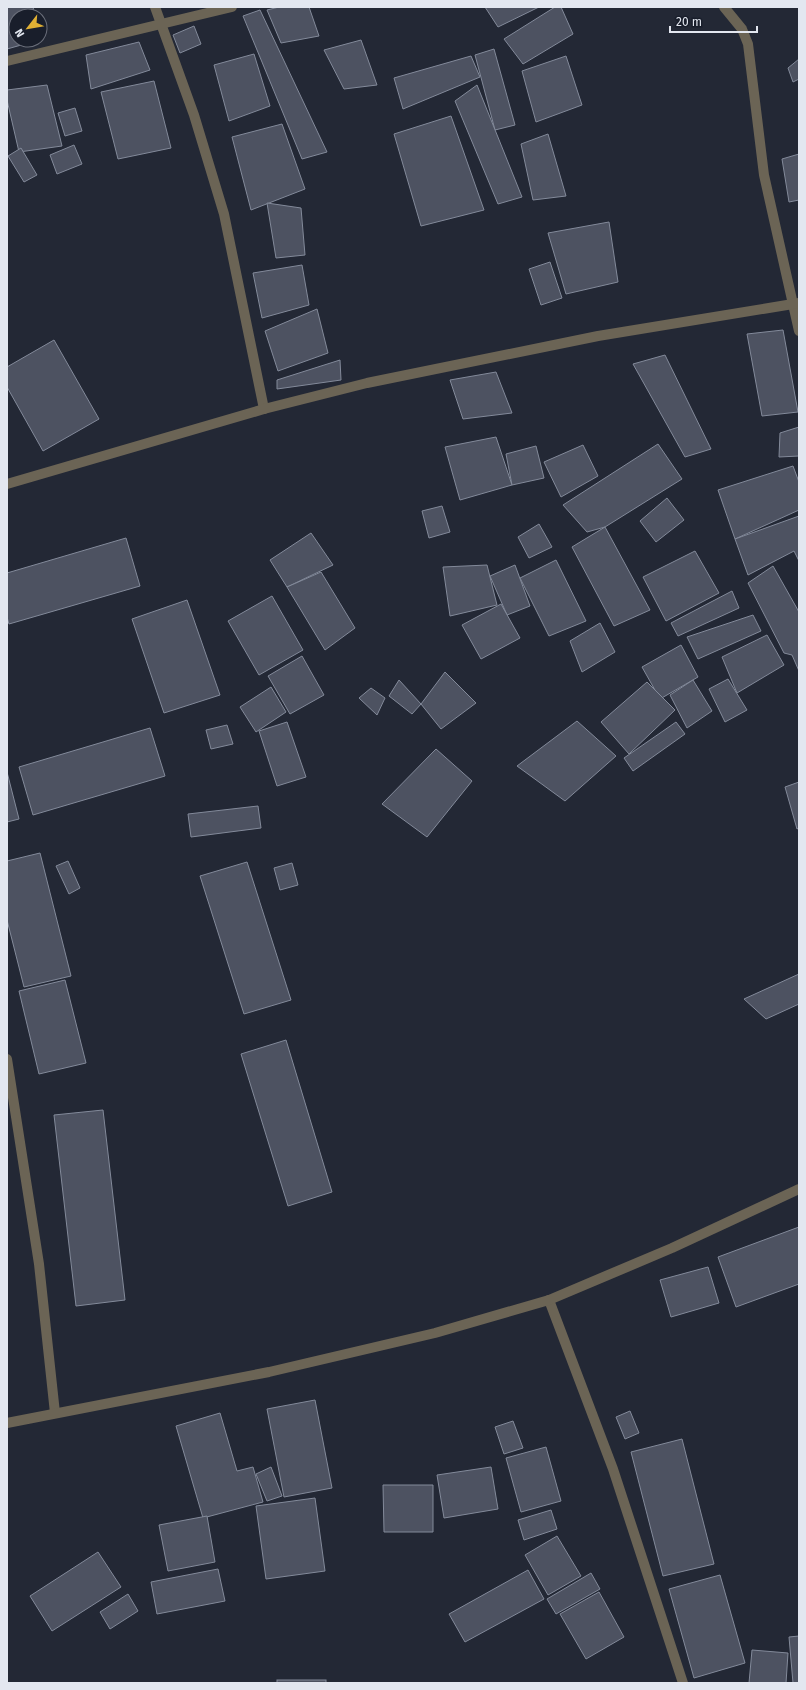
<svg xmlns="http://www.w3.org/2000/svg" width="806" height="1690" font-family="'Fira Sans',sans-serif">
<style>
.building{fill:#4d5261;stroke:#838a9a}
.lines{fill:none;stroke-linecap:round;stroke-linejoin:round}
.minor{stroke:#6b6455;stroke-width:10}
</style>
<rect width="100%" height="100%" fill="#232835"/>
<g class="building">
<polygon points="7,7 33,7 35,16 16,16 16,40 39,40 7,49"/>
<polygon points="279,7 309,7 319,36 281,43 267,10"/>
<polygon points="485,7 539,7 498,27"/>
<polygon points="555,7 561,7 573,34 523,64 504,39"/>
<polygon points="260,10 327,152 302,159 243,16"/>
<polygon points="194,26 201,44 180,53 173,35"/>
<polygon points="361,40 377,85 344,89 324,50"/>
<polygon points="139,42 150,70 91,89 86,55"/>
<polygon points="494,49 515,125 495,130 475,55"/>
<polygon points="254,54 270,106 229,121 214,65"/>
<polygon points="471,56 480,77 403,109 394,78"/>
<polygon points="566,56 582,105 536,122 522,71"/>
<polygon points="799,59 799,79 793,82 788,68"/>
<polygon points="154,81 171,148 118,159 101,92"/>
<polygon points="47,85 62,146 19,152 7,100 7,90"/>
<polygon points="477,85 522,197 498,204 455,101"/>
<polygon points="75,108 82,131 65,136 58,113"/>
<polygon points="451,116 484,210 421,226 394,134"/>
<polygon points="282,124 305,189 251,210 232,137"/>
<polygon points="548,134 566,196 533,200 521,144"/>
<polygon points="74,145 82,164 57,174 50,155"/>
<polygon points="21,148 37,175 24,182 8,156"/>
<polygon points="799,154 799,200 789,202 782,159"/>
<polygon points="267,203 301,208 305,255 276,258"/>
<polygon points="609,222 618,282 566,294 548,233"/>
<polygon points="550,262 562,298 541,305 529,269"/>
<polygon points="302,265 309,305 262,318 253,273"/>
<polygon points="317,309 328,353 278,371 265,331"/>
<polygon points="783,330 798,412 762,416 747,334"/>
<polygon points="54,340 99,419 43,451 7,387 7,367"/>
<polygon points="665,355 711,449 685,457 633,364"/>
<polygon points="340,360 341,380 277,389 277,380"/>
<polygon points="496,372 512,413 463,419 450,380"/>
<polygon points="799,427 799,456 779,457 780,433"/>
<polygon points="496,437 512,485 460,500 445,447"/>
<polygon points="658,444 682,479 605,527 587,532 563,505"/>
<polygon points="583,445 598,476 561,497 544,462"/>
<polygon points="536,446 544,478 512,485 506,454"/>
<polygon points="793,466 799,482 799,510 735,539 718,490"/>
<polygon points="667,498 684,520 656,542 640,521"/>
<polygon points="442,506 450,532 429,538 422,511"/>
<polygon points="799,516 799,561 794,551 748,575 735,539"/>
<polygon points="539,524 552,547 529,558 518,537"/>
<polygon points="605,527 650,610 614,626 572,547"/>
<polygon points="311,533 333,565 287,587 270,560"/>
<polygon points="126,538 140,586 9,624 7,617 7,573"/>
<polygon points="695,551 719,593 666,621 643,577"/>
<polygon points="556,560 586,621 549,636 520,578"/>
<polygon points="487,565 497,605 450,616 443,567"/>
<polygon points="515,565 530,606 507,615 490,576"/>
<polygon points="773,566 799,612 799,671 792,655 784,653 748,583"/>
<polygon points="321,572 355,628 325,650 287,587"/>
<polygon points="732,591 739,608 678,636 671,623"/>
<polygon points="272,596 303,650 259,675 228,621"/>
<polygon points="187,600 220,695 164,713 132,619"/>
<polygon points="501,604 520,638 481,659 462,625"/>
<polygon points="753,615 761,631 698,659 687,637"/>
<polygon points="600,623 615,652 582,672 570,641"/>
<polygon points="767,635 784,665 737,693 722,657"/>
<polygon points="681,645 698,677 660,699 642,667"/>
<polygon points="302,656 324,695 290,714 268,676"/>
<polygon points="445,672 476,703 441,729 421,704"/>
<polygon points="728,679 747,710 725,722 709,689"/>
<polygon points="399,680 421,704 412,714 389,696"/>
<polygon points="693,680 712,711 687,728 670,695"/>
<polygon points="647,682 675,710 629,754 601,722"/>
<polygon points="271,687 286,712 256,732 240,707"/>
<polygon points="371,688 385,698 377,715 359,698"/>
<polygon points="577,721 616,756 565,801 517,766"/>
<polygon points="287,722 306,777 277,786 259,731"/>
<polygon points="676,722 685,734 633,771 624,758"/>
<polygon points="227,725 233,744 211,749 206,730"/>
<polygon points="150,728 165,776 33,815 19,767"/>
<polygon points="436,749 472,781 427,837 382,804"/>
<polygon points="7,772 19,819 7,822"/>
<polygon points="799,782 799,828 797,829 785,787"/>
<polygon points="258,806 261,828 191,837 188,814"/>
<polygon points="40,853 71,976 24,987 7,920 7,861"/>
<polygon points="68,861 80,888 69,894 56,866"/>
<polygon points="247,862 291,1000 244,1014 200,876"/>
<polygon points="292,863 298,885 280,890 274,868"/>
<polygon points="799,974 799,1004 766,1019 744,999"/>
<polygon points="65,980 86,1063 39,1074 19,991"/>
<polygon points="286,1040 332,1192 288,1206 241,1054"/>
<polygon points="103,1110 125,1300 76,1306 54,1115"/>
<polygon points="799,1227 799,1284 736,1307 718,1257"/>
<polygon points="708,1267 719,1303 671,1317 660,1280"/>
<polygon points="315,1400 332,1488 284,1497 267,1409"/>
<polygon points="630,1411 639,1433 625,1439 616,1417"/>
<polygon points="220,1413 237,1471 253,1467 263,1502 203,1518 176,1426"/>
<polygon points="513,1421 523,1448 504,1454 495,1427"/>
<polygon points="682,1439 714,1564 663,1576 631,1452"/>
<polygon points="546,1447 561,1501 521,1512 506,1458"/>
<polygon points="271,1467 282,1496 267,1501 256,1474"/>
<polygon points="491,1467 498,1509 444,1518 437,1475"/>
<polygon points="383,1485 433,1485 433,1532 384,1532"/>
<polygon points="315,1498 325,1571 266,1579 256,1506"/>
<polygon points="551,1510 557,1529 524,1540 518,1520"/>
<polygon points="207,1516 215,1562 168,1571 159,1525"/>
<polygon points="557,1536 581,1576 548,1595 525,1555"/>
<polygon points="98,1552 121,1587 52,1631 30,1596"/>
<polygon points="218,1569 225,1601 157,1614 151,1582"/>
<polygon points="528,1570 544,1599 465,1642 449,1614"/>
<polygon points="591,1573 600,1589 556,1614 547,1599"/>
<polygon points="720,1575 745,1663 694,1678 669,1589"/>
<polygon points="599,1592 624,1637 586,1659 560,1614"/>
<polygon points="128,1594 138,1611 110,1629 100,1612"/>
<polygon points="799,1636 799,1683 793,1683 789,1637"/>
<polygon points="752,1650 788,1653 786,1683 749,1683"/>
<rect x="277" y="1680" width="49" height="3"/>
</g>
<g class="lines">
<g class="minor">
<polyline points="155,7 194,115 224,214 264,409"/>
<polyline points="724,7 742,29 748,44 764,175 799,331"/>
<polyline points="7,61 232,7"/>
<polyline points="7,484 264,409 367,383 598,336 799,303"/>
<polyline points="7,1059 39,1264 55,1413"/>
<polyline points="549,1300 613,1469 683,1683"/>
<polyline points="7,1423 269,1372 435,1333 549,1300 672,1248 799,1189"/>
</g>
</g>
<rect width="806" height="1690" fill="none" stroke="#e3e7f0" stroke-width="16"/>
<g transform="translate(28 28) rotate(239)"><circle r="19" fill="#191e2b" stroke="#6a6e7a"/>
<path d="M0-3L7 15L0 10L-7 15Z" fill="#e0b034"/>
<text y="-6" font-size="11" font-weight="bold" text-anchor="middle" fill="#e3e7f0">N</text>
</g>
<path d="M670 26v6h87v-6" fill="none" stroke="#e3e7f0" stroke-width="2"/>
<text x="676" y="26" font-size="12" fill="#e3e7f0" stroke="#191e2b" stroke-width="3" paint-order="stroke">20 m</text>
</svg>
